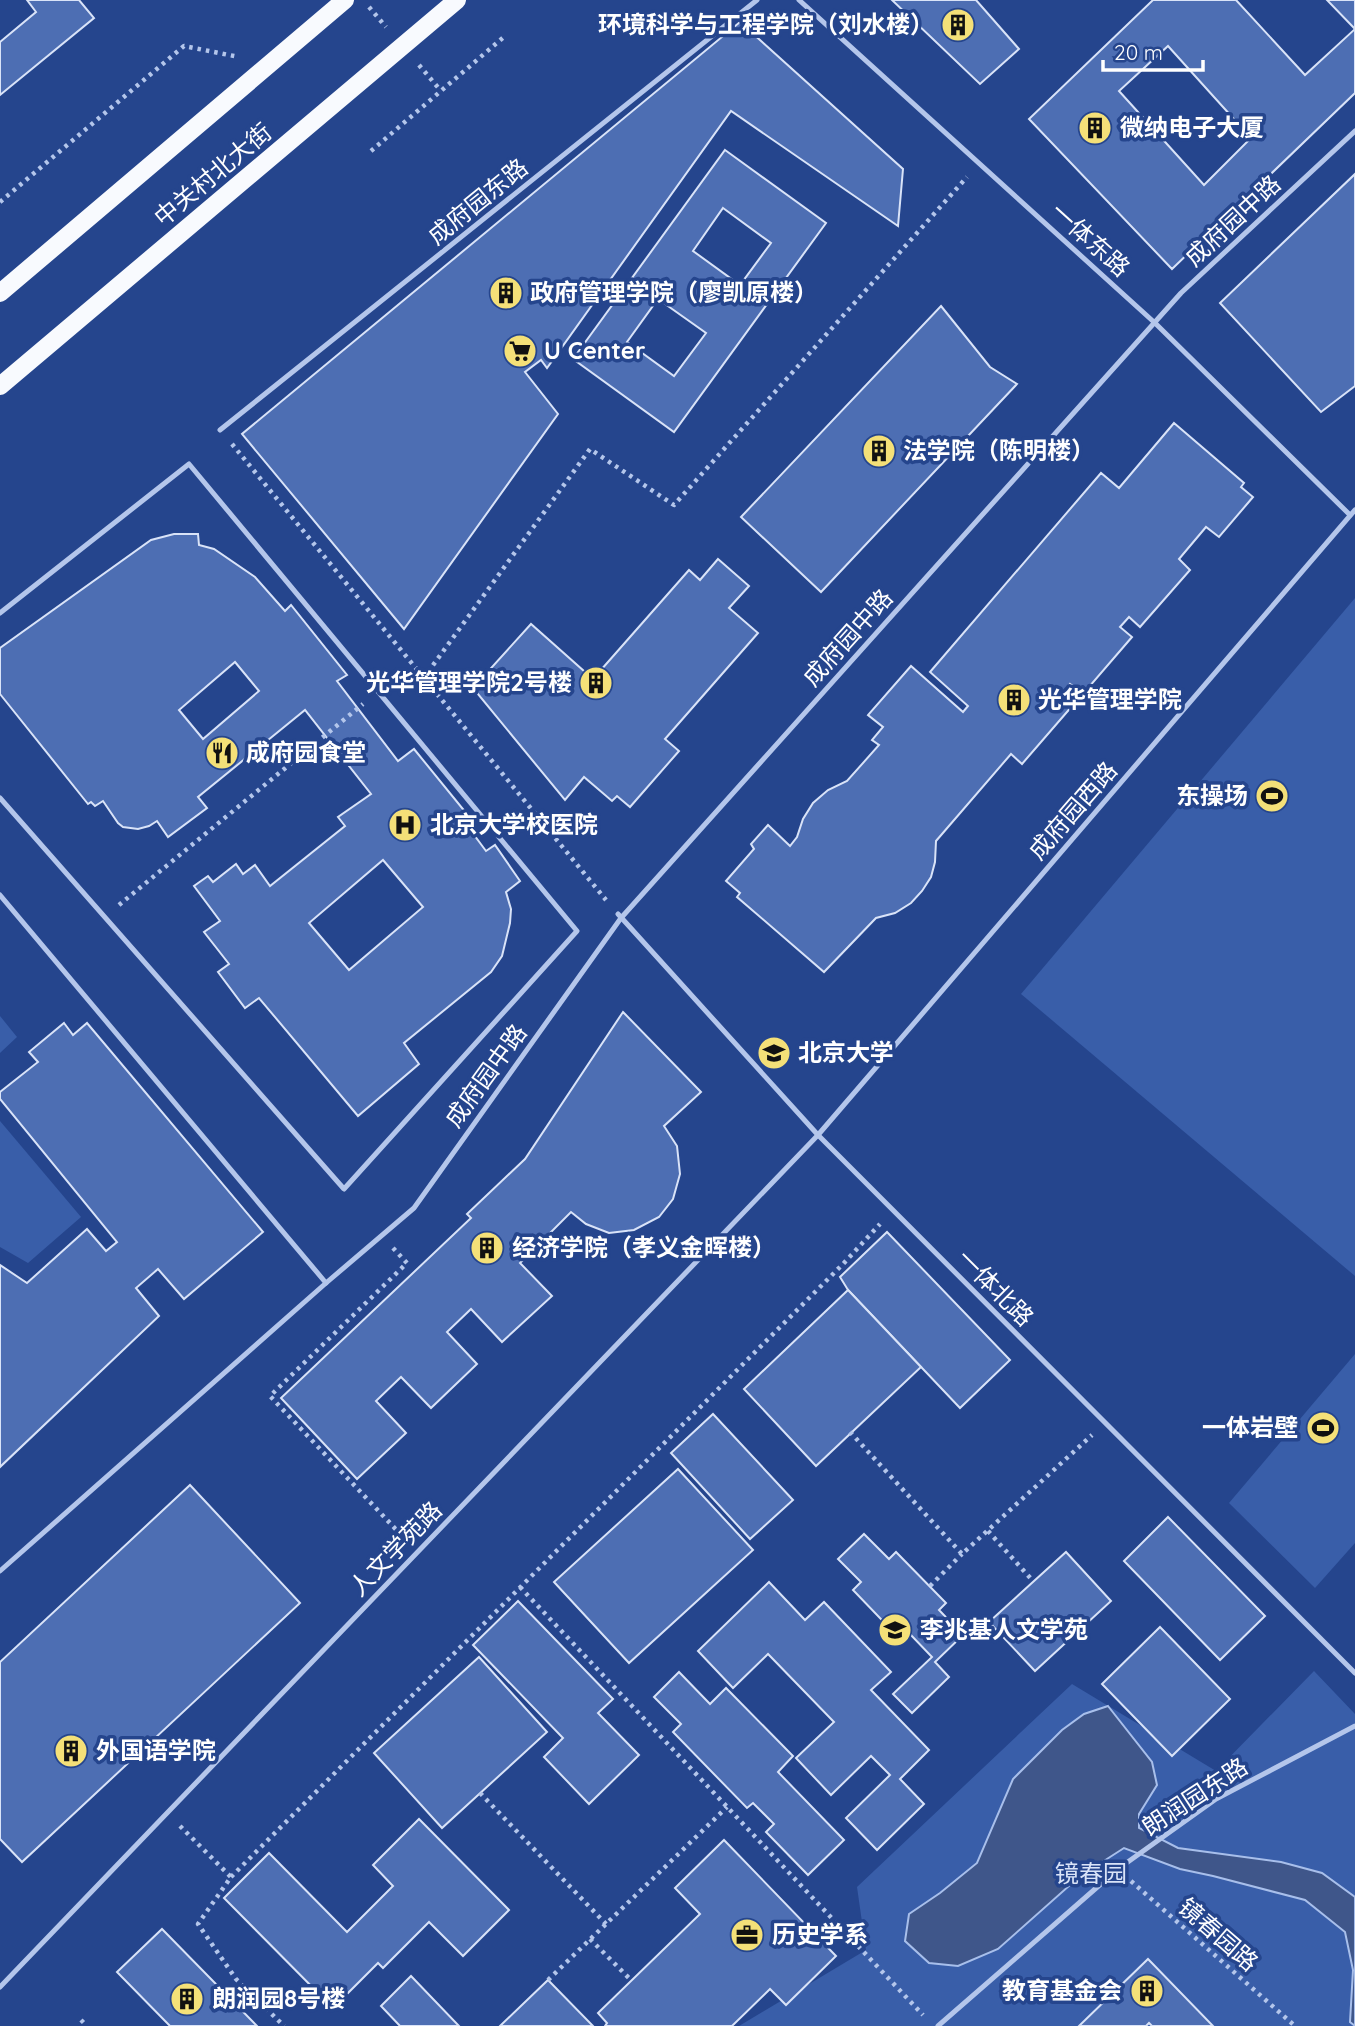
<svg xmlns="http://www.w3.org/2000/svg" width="1355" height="2026" font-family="Quicksand,'Noto Sans SC',sans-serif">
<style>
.green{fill:#395ea9}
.water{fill:#3f568a;stroke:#a8bfeb;stroke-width:2}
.building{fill:#4d6eb3;stroke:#d9e3f8;stroke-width:2;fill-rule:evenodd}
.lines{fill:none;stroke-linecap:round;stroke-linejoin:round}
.path{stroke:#b4c6eb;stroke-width:4.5;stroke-dasharray:3.5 5;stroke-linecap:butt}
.service{stroke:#b4c6eb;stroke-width:5}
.primary{stroke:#f8fafe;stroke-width:18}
.labels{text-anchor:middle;stroke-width:7;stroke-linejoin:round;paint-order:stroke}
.poi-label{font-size:24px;font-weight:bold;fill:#fff;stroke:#25458d;text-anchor:start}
.street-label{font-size:24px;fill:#fff;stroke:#25458d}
.park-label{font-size:24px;fill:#d9e3f8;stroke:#25458d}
</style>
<rect width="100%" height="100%" fill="#25458d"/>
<g class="green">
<polygon points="1355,598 1355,1276 1021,994"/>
<polygon points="0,1016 17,1037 0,1053"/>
<polygon points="0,1121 81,1217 28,1263 0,1247"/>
<polygon points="1355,1354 1355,1543 1315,1588 1229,1503"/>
<polygon points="1314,1671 1355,1714 1355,2026 739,2026 866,1950 857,1887 1072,1684 1216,1771"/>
</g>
<polygon class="water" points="1108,1706 1152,1762 1157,1785 1139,1814 1139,1828 1178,1848 1281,1862 1322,1873 1355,1897 1355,2026 1350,2022 1353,1970 1345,1932 1305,1900 1213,1876 1180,1869 1124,1848 1079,1877 998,1949 958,1966 929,1963 905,1941 909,1914 940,1893 977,1863 1013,1779 1062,1730 1084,1714"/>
<g class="building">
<polygon points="27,0 79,0 94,18 0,95 0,42 36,12"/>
<polygon points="892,0 976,0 1019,49 980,84"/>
<path d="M1153 0H1236L1305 75 1355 29V93L1172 269 1029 119ZM1168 46 1251 138 1204 185 1119 91Z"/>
<polygon points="1327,0 1355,0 1355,29"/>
<polygon points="740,22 903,169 898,226 731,111 547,368 541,360 525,372 558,414 404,629 242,434"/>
<path d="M725 150 826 223 674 432 573 359ZM723 208 771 243 740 285 693 251ZM658 299 706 333 674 376 627 342Z"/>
<polygon points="1355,174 1355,386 1321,412 1220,303"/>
<polygon points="941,306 990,367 1017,384 821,592 741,517"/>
<polygon points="1174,423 1244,483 1241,487 1253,497 1219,537 1206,527 1179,559 1190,570 1140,627 1129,617 1120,627 1132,637 1083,694 1070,684 1062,695 1073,705 1022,764 1011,754 936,841 935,862 931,877 922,891 911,903 895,913 876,918 824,972 737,897 740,893 726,881 754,849 751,844 768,825 790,846 797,837 803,819 813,803 828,790 847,781 879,745 872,740 883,727 868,715 911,666 963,712 968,706 930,672 1101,473 1119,488"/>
<path d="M174 534H198L199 545 214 549 255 577 285 611 291 605 347 675 337 681 398 761 414 749 471 819 466 824 486 851 495 845 520 881 506 892 511 909 510 923 502 956 491 972 404 1043 419 1064 358 1116 259 998 245 1008 218 972 229 964 204 932 220 921 194 886 208 876 213 882 236 864 243 874 255 865 270 886 345 826 338 817 371 794 305 710 198 797 207 808 168 837 157 821 149 826 138 829 123 827 118 823 103 801 95 806 91 802 88 804 0 694V648L151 540ZM235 662 259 691 203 739 179 710ZM383 860 423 907 349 970 309 923Z"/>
<polygon points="718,559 749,586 729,608 758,633 665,739 679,751 630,807 617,796 612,801 584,777 565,800 473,688 531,624 593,679 689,570 700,580"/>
<polygon points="623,1012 701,1092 664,1126 677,1146 680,1174 673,1199 659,1217 634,1230 609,1233 586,1224 571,1212 520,1263 552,1296 502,1342 471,1309 447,1332 477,1364 431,1408 401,1377 376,1401 406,1433 357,1479 281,1398 471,1218 467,1214 525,1159"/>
<polygon points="64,1023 73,1035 87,1023 263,1232 184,1299 158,1269 136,1288 159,1316 0,1467 0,1265 27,1283 87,1229 106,1251 117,1242 0,1099 0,1092 38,1062 29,1052"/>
<polygon points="887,1232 1010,1360 960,1408 848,1290 840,1277"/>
<polygon points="848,1290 921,1367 816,1466 744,1389"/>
<polygon points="713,1414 793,1500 750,1539 671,1453"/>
<polygon points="678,1469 753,1550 629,1663 554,1582"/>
<polygon points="190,1485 300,1603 22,1862 0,1839 0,1662"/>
<polygon points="1168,1517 1265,1616 1220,1660 1124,1561"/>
<polygon points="864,1534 889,1559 896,1552 946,1603 939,1610 963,1635 935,1662 949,1677 912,1713 893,1694 932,1657 909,1633 902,1641 853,1590 861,1582 838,1559"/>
<polygon points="1066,1552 1111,1601 1035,1671 989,1622"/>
<polygon points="769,1582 805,1620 824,1602 891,1672 871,1690 929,1750 900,1779 924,1804 877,1850 846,1818 890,1775 871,1756 831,1795 796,1758 834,1722 768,1654 733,1688 698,1651"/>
<polygon points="518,1601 613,1699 598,1713 639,1755 589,1804 544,1757 563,1738 473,1645"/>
<polygon points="1160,1627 1230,1699 1172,1756 1102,1684"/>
<polygon points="479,1657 547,1732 442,1828 374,1753"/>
<polygon points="679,1672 710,1704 726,1688 793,1756 778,1772 844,1840 808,1875 766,1832 774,1824 753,1803 747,1808 673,1732 681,1724 654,1697"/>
<polygon points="419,1819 509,1910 463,1956 429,1922 383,1968 378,1963 333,2008 224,1898 269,1853 347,1932 393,1886 373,1865"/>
<polygon points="724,1840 836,1956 786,2005 770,1989 732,2026 605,2026 607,2023 598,2013 700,1914 675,1888"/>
<polygon points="162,1929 257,2026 170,2026 117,1972"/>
<polygon points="1148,1959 1213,2026 1152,2026 1149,2023 1146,2026 1079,2026"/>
<polygon points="411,1976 459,2026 400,2026 381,2006"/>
<polygon points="548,1980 593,2026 500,2026"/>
</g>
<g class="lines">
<g class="path">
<polyline points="369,7 386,27"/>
<polyline points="419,65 441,91"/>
<polyline points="371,151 505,36"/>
<polyline points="0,202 184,46 239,57"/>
<polyline points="232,444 606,900"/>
<polyline points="423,679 590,449 674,505 967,177"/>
<polyline points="119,905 363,704"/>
<polyline points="393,1248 407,1263 270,1396 405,1539"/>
<polyline points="850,1432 962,1554 1092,1435"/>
<polyline points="988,1531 1033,1581"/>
<polyline points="930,1586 962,1554"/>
<polyline points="520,1587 923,2015"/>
<polyline points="480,1793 606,1924"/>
<polyline points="180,1826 231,1877 198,1924 236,1979 284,2026"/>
<polyline points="231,1877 843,1264 880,1224"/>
<polyline points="1131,1881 1295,2026"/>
<polyline points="590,1939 631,1980"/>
<polyline points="548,1980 727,1807"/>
<polyline points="81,2020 87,2026"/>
</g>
<g class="service">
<polyline points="799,0 1155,323 1350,515"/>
<polyline points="220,430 757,0"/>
<polyline points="0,613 189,464 577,931 344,1189 0,798"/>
<polyline points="0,895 326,1283"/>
<polyline points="618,914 818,1135 1355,1673"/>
<polyline points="0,1571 326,1283 414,1208 621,918 1181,293 1355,131"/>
<polyline points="0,1987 818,1135 1355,510"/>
<polyline points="938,2026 1118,1869 1216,1799 1355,1726"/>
</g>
<g class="primary">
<polyline points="0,293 345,0"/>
<polyline points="0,386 457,0"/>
</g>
</g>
<defs>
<symbol id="building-disc" viewBox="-11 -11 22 22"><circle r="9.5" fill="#f4e078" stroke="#25458d"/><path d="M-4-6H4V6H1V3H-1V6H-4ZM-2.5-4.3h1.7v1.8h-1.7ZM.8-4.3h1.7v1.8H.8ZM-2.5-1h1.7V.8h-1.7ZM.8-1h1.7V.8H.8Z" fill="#111"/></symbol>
<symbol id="supermarket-disc" viewBox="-11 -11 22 22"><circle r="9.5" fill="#f4e078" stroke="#25458d"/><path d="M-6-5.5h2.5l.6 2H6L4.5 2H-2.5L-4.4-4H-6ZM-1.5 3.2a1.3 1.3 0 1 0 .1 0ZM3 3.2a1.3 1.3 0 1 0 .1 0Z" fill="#111"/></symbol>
<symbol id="restaurant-disc" viewBox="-11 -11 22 22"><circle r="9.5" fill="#f4e078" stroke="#25458d"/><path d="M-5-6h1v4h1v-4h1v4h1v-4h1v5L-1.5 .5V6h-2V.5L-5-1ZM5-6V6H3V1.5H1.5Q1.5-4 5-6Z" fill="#111"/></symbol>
<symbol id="stadium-disc" viewBox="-11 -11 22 22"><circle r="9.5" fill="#f4e078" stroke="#25458d"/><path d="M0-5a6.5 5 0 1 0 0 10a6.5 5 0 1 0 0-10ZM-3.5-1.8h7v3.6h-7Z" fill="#111"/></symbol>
<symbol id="hospital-disc" viewBox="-11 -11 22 22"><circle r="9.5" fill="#f4e078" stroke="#25458d"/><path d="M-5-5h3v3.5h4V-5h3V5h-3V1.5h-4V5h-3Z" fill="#111"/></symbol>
<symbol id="university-disc" viewBox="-11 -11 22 22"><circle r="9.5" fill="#f4e078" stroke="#25458d"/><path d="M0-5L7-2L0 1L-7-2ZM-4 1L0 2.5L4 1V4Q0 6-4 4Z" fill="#111"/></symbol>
<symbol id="office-disc" viewBox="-11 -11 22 22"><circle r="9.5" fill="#f4e078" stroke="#25458d"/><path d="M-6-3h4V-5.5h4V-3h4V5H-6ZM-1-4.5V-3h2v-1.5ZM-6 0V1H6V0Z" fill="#111"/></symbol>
</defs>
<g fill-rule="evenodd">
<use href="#building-disc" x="939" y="6" width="38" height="38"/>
<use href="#building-disc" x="1076" y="109" width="38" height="38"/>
<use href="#building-disc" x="487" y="274" width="38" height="38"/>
<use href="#supermarket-disc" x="501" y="332" width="38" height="38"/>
<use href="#building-disc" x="860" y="432" width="38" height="38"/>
<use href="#building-disc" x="577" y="664" width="38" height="38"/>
<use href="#building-disc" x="995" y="681" width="38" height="38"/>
<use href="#restaurant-disc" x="203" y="734" width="38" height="38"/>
<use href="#stadium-disc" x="1253" y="777" width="38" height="38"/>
<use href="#hospital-disc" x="386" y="806" width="38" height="38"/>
<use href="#university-disc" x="755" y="1034" width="38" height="38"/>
<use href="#building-disc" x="468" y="1229" width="38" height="38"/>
<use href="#stadium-disc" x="1304" y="1409" width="38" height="38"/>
<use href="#university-disc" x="876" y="1611" width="38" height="38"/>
<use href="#building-disc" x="52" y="1732" width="38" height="38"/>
<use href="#office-disc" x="728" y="1916" width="38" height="38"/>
<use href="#building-disc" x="1128" y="1972" width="38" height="38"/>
<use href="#building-disc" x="168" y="1980" width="38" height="38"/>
</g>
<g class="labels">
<g class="poi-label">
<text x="934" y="33" text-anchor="end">环境科学与工程学院（刘水楼）</text>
<text x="1120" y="136">微纳电子大厦</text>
<text x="530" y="301">政府管理学院（廖凯原楼）</text>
<text x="544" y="359">U Center</text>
<text x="903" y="459">法学院（陈明楼）</text>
<text x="572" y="691" text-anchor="end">光华管理学院2号楼</text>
<text x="1038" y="708">光华管理学院</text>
<text x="246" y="761">成府园食堂</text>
<text x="1248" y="804" text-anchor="end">东操场</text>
<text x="430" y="833">北京大学校医院</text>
<text x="798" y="1061">北京大学</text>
<text x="512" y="1256">经济学院（孝义金晖楼）</text>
<text x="1298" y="1436" text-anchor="end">一体岩壁</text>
<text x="920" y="1638">李兆基人文学苑</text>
<text x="96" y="1759">外国语学院</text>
<text x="772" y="1943">历史学系</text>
<text x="1122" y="1999" text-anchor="end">教育基金会</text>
<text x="212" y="2007">朗润园8号楼</text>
</g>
<g class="street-label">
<text transform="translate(213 175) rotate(-40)" y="8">中关村北大街</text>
<text transform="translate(478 202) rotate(-39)" y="8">成府园东路</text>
<text transform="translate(1233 221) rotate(-43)" y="8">成府园中路</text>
<text transform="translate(1090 240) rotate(42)" y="8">一体东路</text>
<text transform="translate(848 638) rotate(-48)" y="8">成府园中路</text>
<text transform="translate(1073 811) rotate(-49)" y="8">成府园西路</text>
<text transform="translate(486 1076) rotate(-54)" y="8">成府园中路</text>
<text transform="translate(995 1288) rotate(45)" y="8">一体北路</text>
<text transform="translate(396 1549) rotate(-46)" y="8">人文学苑路</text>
<text transform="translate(1195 1797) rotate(-33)" y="8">朗润园东路</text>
<text transform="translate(1218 1935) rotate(41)" y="8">镜春园路</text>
</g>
<g class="park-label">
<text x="1091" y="1882">镜春园</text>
</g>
</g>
<path d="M1103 60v10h100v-10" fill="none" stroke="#ffffff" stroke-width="3.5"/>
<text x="1114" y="60" font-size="21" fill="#ffffff" stroke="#25458d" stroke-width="5" paint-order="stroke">20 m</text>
</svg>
